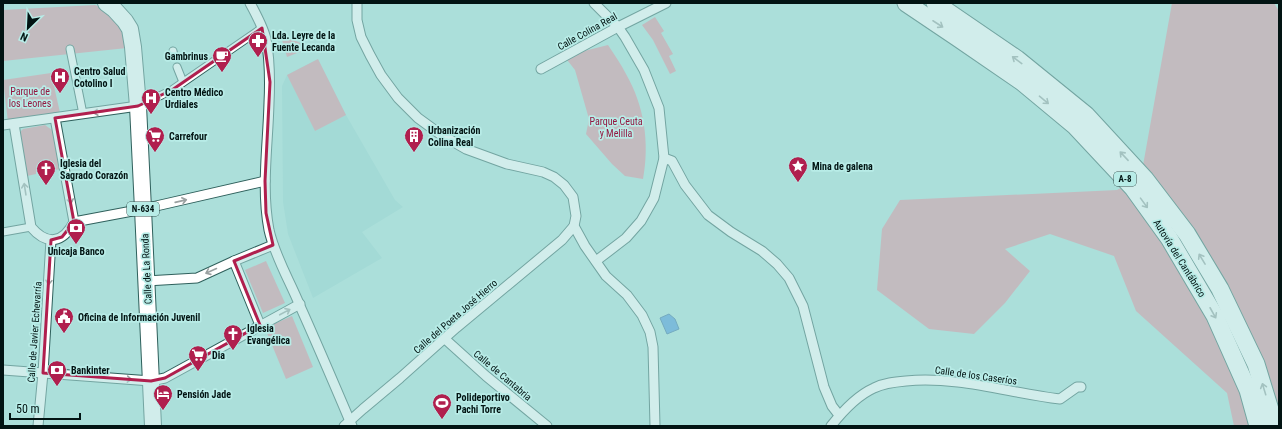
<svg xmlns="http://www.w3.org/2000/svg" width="1282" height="429" font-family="'Roboto Condensed',sans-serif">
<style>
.built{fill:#99d6d0}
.green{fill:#de919e}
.water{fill:#4693d9;stroke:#326d9e}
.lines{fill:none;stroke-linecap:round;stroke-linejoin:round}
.pedestrian-casing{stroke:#2f605c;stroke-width:9}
.minor-casing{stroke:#2f605c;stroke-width:11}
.trunk-casing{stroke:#2f605c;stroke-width:18}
.motorway-casing{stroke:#2f605c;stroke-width:19}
.pedestrian{stroke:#fff;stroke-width:7}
.minor{stroke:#fff;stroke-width:9}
.trunk{stroke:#fff;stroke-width:16}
.motorway{stroke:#fff;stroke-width:17}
.oneway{stroke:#9aa1a1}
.marked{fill:none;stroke:#b01f4e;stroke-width:3;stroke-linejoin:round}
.labels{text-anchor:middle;stroke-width:3.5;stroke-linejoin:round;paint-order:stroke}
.shield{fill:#b8ece7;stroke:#395553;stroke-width:1}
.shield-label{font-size:9px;font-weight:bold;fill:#021413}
.street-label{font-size:10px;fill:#021413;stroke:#b8ece7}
.poi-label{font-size:10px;font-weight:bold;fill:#021413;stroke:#b8ece7;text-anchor:start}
.park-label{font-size:10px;fill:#941740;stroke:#b8ece7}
</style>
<rect width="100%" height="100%" fill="#acdfda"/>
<polygon class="built" points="318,59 346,115 395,200 403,207 362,232 382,258 313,298 288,234 283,202 282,86 287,75"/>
<g class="green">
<polygon points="1172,3 1274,3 1279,11 1279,426 1234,426 1227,393 1136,311 1114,256 1050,234 1005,249 1030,271 1005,303 974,334 929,329 877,290 882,229 900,200 1117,190 1131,182 1142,171"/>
<path d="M95 5C115 13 123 27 127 48L3 61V10Z"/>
<polygon points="655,17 664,31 661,33 673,54 669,56 676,71 670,74 653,40 642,25"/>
<polygon points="292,39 310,48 287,57 282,40"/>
<path d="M608 45C614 54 621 64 626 74 644 105 650 143 643 179L625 176 612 164 586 134 589 119 575 70 564 56Z"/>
<polygon points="318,59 346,115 315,131 287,75"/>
<polygon points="51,73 61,117 8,122 3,80"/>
<polygon points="45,125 52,130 60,169 51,171 50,169 36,171 36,174 27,176 20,136 21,131 23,129"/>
<polygon points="266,261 285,303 263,313 245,270"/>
<polygon points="292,316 313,367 286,379 265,328"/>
</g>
<polygon class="water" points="669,314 675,319 679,329 667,334 660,318"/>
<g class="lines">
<defs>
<g id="pedestrian">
<polyline points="70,49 83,114"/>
<polyline points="173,51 174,56"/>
<polyline points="177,67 183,82"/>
<polyline points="139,106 172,90 262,28"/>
<polyline points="3,232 31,227"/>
</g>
<g id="minor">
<path d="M250 3C256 14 263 27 266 39 270 60 270 82 269 103 268 145 261 188 269 230 275 257 290 281 300 306 318 346 335 386 352 426"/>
<polyline points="357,3 357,20 361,37 370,55 381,75 398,98 418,118 440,134 466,149 507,164 543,172 554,177 564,185 573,197 576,216 574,226 585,246 606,276 627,295 642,315 650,332 653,347 655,426"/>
<polyline points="594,3 618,27 625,37 644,70 659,108 664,158 672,161 685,185 708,215 731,232 762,251 777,264 789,278 803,306 824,387 832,406 839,415"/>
<polyline points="541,69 618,27 666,3"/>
<polyline points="55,118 74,222"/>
<path d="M14 124 31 227C47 246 63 243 74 222"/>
<polyline points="3,125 138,106"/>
<polyline points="74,222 143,209 265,181"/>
<polyline points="234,261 260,325"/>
<polyline points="596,261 626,238 641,221 654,198 664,158"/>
<polyline points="146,281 197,278 234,261 273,245"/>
<polyline points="445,339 486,376 547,426"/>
<polyline points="3,370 151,381 165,378 300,304"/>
<polyline points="38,426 43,373 51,240"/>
<polyline points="344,426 363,409 400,378 456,328 562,240 574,226"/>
<path d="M831 426C842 412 856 396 874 388 884 383 895 382 906 381 958 376 1009 393 1060 399L1077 387H1081"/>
</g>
<polyline id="trunk" points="106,3 114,9 125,21 130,29 133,47 138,106 143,209 153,426"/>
<g id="motorway">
<polyline points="906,3 958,38 1022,82 1075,126 1133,188 1169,238 1215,316 1248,390 1258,426"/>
<polyline points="935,3 1017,59 1086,115 1145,179 1187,234 1220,289 1256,364 1275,426"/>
</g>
</defs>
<use href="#pedestrian" class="pedestrian-casing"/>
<use href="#minor" class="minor-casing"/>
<use href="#trunk" class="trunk-casing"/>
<use href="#motorway" class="motorway-casing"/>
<use href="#pedestrian" class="pedestrian"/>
<use href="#minor" class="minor"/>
<use href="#trunk" class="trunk"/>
<use href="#motorway" class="motorway"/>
</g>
<defs><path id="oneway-shaft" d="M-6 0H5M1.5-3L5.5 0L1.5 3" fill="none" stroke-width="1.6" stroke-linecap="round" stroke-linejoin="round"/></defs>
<g class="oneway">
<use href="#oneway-shaft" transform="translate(938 24) rotate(33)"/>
<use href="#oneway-shaft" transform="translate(1017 60) rotate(-143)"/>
<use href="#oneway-shaft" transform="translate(1044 100) rotate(40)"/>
<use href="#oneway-shaft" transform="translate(99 112) rotate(172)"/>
<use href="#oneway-shaft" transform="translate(1124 156) rotate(-133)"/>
<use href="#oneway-shaft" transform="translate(25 189) rotate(-99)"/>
<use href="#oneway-shaft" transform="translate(70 198) rotate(80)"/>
<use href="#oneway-shaft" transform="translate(181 201) rotate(-13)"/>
<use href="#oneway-shaft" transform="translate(1144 203) rotate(54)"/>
<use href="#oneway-shaft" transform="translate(1202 259) rotate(-121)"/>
<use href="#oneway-shaft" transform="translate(211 271) rotate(156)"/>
<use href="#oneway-shaft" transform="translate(49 279) rotate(94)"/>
<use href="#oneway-shaft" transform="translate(285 312) rotate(-28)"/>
<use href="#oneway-shaft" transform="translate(1213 313) rotate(61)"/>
<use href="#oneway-shaft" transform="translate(126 379) rotate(4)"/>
<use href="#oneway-shaft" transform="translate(1264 389) rotate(-107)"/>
</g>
<path d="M0 0H1282V429H0ZM262 28 270 82 265 181 266 213 273 245 234 261 260 325 165 378 151 381 43 373 51 240 62 237 74 222 55 118 138 106 172 90Z" fill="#acdfda" fill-opacity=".55" fill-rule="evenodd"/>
<path class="marked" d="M262 28 270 82 265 181 266 213 273 245 234 261 260 325 165 378 151 381 43 373 51 240 62 237 74 222 55 118 138 106 172 90Z"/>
<defs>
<symbol id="pharmacy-pin" viewBox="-11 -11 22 30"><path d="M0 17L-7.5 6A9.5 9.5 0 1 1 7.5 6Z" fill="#b01f4e" stroke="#b8ece7"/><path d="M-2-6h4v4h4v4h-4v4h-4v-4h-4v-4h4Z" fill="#fff"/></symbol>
<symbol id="cafe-pin" viewBox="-11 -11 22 30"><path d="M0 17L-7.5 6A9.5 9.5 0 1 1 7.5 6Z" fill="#b01f4e" stroke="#b8ece7"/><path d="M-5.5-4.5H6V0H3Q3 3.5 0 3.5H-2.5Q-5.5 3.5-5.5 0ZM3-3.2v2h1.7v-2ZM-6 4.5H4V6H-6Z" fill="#fff"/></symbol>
<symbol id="hospital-pin" viewBox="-11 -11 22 30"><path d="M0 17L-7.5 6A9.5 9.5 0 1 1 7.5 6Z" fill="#b01f4e" stroke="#b8ece7"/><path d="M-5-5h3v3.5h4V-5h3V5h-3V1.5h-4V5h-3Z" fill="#fff"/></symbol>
<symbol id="supermarket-pin" viewBox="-11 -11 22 30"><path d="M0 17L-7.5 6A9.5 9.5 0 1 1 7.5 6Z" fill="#b01f4e" stroke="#b8ece7"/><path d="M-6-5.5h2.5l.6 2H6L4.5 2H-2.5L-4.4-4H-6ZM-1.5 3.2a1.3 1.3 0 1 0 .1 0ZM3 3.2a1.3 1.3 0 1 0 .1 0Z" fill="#fff"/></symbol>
<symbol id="building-pin" viewBox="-11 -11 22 30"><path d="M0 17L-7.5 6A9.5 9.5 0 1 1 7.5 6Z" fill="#b01f4e" stroke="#b8ece7"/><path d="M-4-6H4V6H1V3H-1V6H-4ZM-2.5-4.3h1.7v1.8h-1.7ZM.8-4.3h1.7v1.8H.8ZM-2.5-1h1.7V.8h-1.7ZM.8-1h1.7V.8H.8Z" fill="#fff"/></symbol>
<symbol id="sight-pin" viewBox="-11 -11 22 30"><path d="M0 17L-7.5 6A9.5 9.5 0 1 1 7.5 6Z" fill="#b01f4e" stroke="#b8ece7"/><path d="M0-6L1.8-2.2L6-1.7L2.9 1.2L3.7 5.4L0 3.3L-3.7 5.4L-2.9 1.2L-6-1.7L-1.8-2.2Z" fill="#fff"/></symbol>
<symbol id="church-pin" viewBox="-11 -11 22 30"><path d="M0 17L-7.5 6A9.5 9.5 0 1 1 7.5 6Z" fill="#b01f4e" stroke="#b8ece7"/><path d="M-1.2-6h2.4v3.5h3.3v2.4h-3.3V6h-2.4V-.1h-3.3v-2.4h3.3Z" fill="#fff"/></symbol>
<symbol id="bank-pin" viewBox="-11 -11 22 30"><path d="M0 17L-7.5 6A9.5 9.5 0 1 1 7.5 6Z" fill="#b01f4e" stroke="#b8ece7"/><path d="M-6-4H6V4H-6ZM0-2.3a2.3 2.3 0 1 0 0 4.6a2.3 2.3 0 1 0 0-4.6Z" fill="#fff"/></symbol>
<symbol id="civic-pin" viewBox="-11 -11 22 30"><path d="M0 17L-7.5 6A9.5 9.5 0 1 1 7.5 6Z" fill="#b01f4e" stroke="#b8ece7"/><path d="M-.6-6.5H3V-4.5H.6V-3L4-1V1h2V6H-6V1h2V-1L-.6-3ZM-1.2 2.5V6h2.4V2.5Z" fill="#fff"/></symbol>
<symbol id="hotel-pin" viewBox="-11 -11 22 30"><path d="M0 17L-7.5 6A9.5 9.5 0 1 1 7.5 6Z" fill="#b01f4e" stroke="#b8ece7"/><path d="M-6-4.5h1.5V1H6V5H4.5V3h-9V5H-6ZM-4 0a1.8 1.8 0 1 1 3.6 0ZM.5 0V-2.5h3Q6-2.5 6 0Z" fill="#fff"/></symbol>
<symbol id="stadium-pin" viewBox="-11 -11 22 30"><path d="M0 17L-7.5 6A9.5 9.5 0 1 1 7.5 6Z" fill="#b01f4e" stroke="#b8ece7"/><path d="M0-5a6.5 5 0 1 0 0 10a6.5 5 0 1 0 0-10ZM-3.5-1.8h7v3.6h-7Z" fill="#fff"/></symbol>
</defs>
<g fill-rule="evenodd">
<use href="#pharmacy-pin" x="247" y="30" width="22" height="30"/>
<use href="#cafe-pin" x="211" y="45" width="22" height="30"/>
<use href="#hospital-pin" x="49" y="66" width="22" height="30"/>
<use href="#hospital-pin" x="140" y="87" width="22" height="30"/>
<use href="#supermarket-pin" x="144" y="125" width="22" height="30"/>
<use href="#building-pin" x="403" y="125" width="22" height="30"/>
<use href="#sight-pin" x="787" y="155" width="22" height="30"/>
<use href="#church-pin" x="35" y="158" width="22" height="30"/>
<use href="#bank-pin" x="65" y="217" width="22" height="30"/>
<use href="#civic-pin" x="53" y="306" width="22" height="30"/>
<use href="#church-pin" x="222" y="323" width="22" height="30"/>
<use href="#supermarket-pin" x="187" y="344" width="22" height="30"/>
<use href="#bank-pin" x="46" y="359" width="22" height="30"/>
<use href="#hotel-pin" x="152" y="383" width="22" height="30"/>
<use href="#stadium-pin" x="431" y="392" width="22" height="30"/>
</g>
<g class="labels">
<g class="shield">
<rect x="1114" y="172" width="22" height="14" rx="3"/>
<rect x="127" y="202" width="32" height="14" rx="3"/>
</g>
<g class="shield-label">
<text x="1125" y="182">A-8</text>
<text x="143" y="212">N-634</text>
</g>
<g class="street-label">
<text transform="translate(587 31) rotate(-29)" y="4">Calle Colina Real</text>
<text transform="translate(1180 258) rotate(58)" y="4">Autovía del Cantábrico</text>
<text transform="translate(146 269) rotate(-93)" y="4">Calle de La Ronda</text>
<text transform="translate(455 316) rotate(-41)" y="4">Calle del Poeta José Hierro</text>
<text transform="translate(34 332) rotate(-86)" y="4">Calle de Javier Echevarría</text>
<text transform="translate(503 375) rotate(40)" y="4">Calle de Cantabria</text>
<text transform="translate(976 375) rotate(8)" y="4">Calle de los Caseríos</text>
</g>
<g class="poi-label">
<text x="272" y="39">Lda. Leyre de la<tspan x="272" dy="12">Fuente Lecanda</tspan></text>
<text x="208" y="60" text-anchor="end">Gambrinus</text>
<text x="74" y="75">Centro Salud<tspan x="74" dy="12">Cotolino I</tspan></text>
<text x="165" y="96">Centro Médico<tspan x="165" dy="12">Urdiales</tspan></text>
<text x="428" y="134">Urbanización<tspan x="428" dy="12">Colina Real</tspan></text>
<text x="169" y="140">Carrefour</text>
<text x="60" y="167">Iglesia del<tspan x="60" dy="12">Sagrado Corazón</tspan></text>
<text x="812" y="170">Mina de galena</text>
<text x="76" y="255" text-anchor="middle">Unicaja Banco</text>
<text x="78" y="321">Oficina de Información Juvenil</text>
<text x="247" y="332">Iglesia<tspan x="247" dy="12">Evangélica</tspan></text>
<text x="212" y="359">Dia</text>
<text x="71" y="374">Bankinter</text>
<text x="177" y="398">Pensión Jade</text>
<text x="456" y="401">Polideportivo<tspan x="456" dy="12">Pachi Torre</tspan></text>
</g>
<g class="park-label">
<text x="30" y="95">Parque de<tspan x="30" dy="12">los Leones</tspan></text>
<text x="616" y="125">Parque Ceuta<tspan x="616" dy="12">y Melilla</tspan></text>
</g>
</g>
<rect width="1282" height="429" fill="none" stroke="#021413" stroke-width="8"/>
<g transform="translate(28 28) rotate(204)" stroke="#b8ece7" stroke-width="3" paint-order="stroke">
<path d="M0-3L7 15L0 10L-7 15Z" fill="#021413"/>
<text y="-6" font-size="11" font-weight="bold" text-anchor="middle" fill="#021413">N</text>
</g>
<path d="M10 413v6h70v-6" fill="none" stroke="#021413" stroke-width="2"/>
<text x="16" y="413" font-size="12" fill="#021413" stroke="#b8ece7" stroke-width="3" paint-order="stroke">50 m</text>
</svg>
